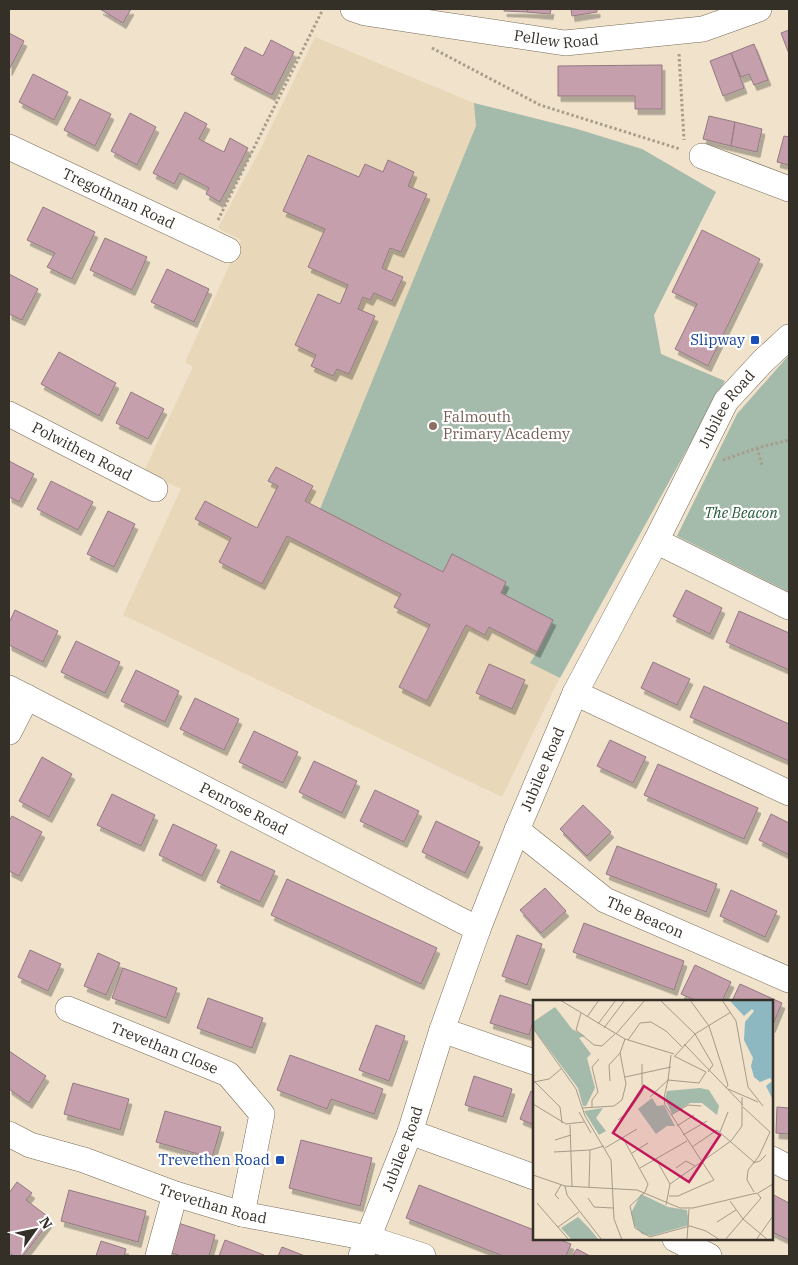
<svg xmlns="http://www.w3.org/2000/svg" width="798" height="1265" font-family="'IBM Plex Serif',serif">
	<defs>
		<filter id="shadow"><feDropShadow dx="3" dy="5.5" stdDeviation="0" flood-color="#0004"/></filter>
	</defs>
	<rect width="100%" height="100%" fill="#f0e2cb"/>
	<path fill="#e8d7b9" d="M315 37 474 103 577 129 642 149 716 192 654 315 661 354 725 381 557 683 502 797 123 615 181 489 144 471 193 367 185 362 241 240 218 228 261 148Z"/>
	<g fill="#a4baab">
		<path d="M474 103 577 129 642 149 716 192 654 315 661 354 725 381 560 678 530 663 537 652 501 593 506 582 452 555 443 572 320 509 476 126Z"/>
		<path d="M789 355V592L677 536 737 414Z"/>
	</g>
	<g fill="#c59fac" stroke="#937982" filter="url(#shadow)">
		<path d="M100 9H131L123 23Z"/>
		<path d="M504 9H528L527 12 504 11Z"/>
		<path d="M528 9H551L550 14 527 12Z"/>
		<path d="M571 9H597V12L572 16Z"/>
		<path d="M789 30V54L781 33Z"/>
		<path d="M9 33 24 41 9 70Z"/>
		<path d="M271 40 294 52 272 95 231 74 245 47 263 56Z"/>
		<path d="M754 44 768 80 754 85 749 74 741 77 731 53Z"/>
		<path d="M731 53 744 88 723 96 710 61Z"/>
		<path d="M662 65V109H635V96H558V66Z"/>
		<path d="M33 74 68 92 54 120 19 102Z"/>
		<path d="M80 99 111 114 95 146 64 130Z"/>
		<path d="M185 112 207 124 199 139 224 152 230 138 248 148 220 202 206 194 209 188 180 173 174 184 153 173Z"/>
		<path d="M130 113 156 127 137 165 111 151Z"/>
		<path d="M709 116 735 122 731 146 703 139Z"/>
		<path d="M735 122 762 129 757 152 731 146Z"/>
		<path d="M784 136 789 137V165L777 162Z"/>
		<path d="M308 155 359 177 365 164 383 172 388 160 414 172 408 186 427 194 401 252 390 248 382 268 403 277 392 301 374 293 370 300 363 297 358 309 375 316 349 374 337 369 333 376 311 366 316 355 295 345 318 294 340 304 348 285 308 267 325 229 283 211Z"/>
		<path d="M43 207 95 232 72 279 47 267 55 253 27 240Z"/>
		<path d="M702 230 760 259 708 366 675 349 697 304 672 292Z"/>
		<path d="M105 238 147 257 132 290 90 270Z"/>
		<path d="M167 269 209 289 194 322 151 302Z"/>
		<path d="M9 274 38 289 22 320 9 314Z"/>
		<path d="M59 352 116 383 99 416 41 384Z"/>
		<path d="M131 392 164 409 148 439 116 423Z"/>
		<path d="M9 461 34 474 19 502 9 497Z"/>
		<path d="M276 467 313 486 305 501 443 572 452 554 506 582 501 593 553 620 537 652 489 627 485 635 466 625 427 701 399 687 430 625 394 607 401 594 287 536 262 584 219 562 231 538 195 519 205 501 257 528 278 486 268 481Z"/>
		<path d="M51 481 93 502 78 530 37 509Z"/>
		<path d="M108 511 135 524 114 567 87 554Z"/>
		<path d="M686 590 722 608 710 634 673 616Z"/>
		<path d="M15 610 58 631 43 662 9 645V623Z"/>
		<path d="M739 611 789 633V670L726 642Z"/>
		<path d="M76 641 120 662 105 693 61 672Z"/>
		<path d="M653 662 690 679 677 705 641 688Z"/>
		<path d="M489 664 525 680 512 709 476 693Z"/>
		<path d="M136 670 179 691 165 722 121 701Z"/>
		<path d="M704 686 789 724V761L690 717Z"/>
		<path d="M195 698 239 719 224 750 180 729Z"/>
		<path d="M254 731 298 752 283 783 239 762Z"/>
		<path d="M610 740 646 757 633 783 597 766Z"/>
		<path d="M42 757 72 774 49 817 19 801Z"/>
		<path d="M314 761 357 781 342 813 299 792Z"/>
		<path d="M658 764 758 808 744 839 644 795Z"/>
		<path d="M375 790 419 811 404 842 360 821Z"/>
		<path d="M112 794 155 815 141 846 97 825Z"/>
		<path d="M583 805 611 832 587 856 560 829Z"/>
		<path d="M771 814 789 823V855L759 840Z"/>
		<path d="M12 816 42 832 19 876 9 871V821Z"/>
		<path d="M436 821 480 842 465 873 422 852Z"/>
		<path d="M173 824 217 845 202 876 159 855Z"/>
		<path d="M617 846 717 884 706 912 606 874Z"/>
		<path d="M231 851 275 871 260 902 217 882Z"/>
		<path d="M287 879 437 948 421 984 271 915Z"/>
		<path d="M545 888 566 911 541 933 520 910Z"/>
		<path d="M731 890 777 911 765 937 720 916Z"/>
		<path d="M584 923 684 961 674 990 573 952Z"/>
		<path d="M517 935 542 944 527 985 502 976Z"/>
		<path d="M30 950 61 964 48 991 18 977Z"/>
		<path d="M98 953 120 963 106 995 84 986Z"/>
		<path d="M695 965 731 982 722 1001H697L681 994Z"/>
		<path d="M123 968 177 988 166 1018 112 998Z"/>
		<path d="M740 984 782 1003 772 1027V1001H732Z"/>
		<path d="M500 995 534 1006V1018L529 1035 490 1023Z"/>
		<path d="M208 998 263 1018 252 1048 197 1028Z"/>
		<path d="M376 1025 405 1036 389 1081 359 1070Z"/>
		<path d="M9 1051 46 1076 29 1103 9 1089Z"/>
		<path d="M290 1055 383 1089 374 1114 331 1099 327 1109 277 1090Z"/>
		<path d="M474 1076 512 1089 503 1117 465 1105Z"/>
		<path d="M73 1083 129 1099 120 1130 64 1114Z"/>
		<path d="M531 1091 534 1093V1125L520 1119Z"/>
		<path d="M777 1107 789 1108V1134L776 1133Z"/>
		<path d="M165 1111 221 1127 212 1158 156 1142Z"/>
		<path d="M301 1140 372 1158 360 1206 289 1188Z"/>
		<path d="M17 1182 32 1193 26 1200 51 1219 23 1256H14L9 1253V1193Z"/>
		<path d="M419 1185 534 1230V1239H558L571 1244 566 1256H503L406 1218Z"/>
		<path d="M69 1190 146 1211 138 1242 61 1221Z"/>
		<path d="M772 1194 789 1203V1240L772 1232Z"/>
		<path d="M175 1222 215 1235 209 1256H181L166 1251Z"/>
		<path d="M225 1240 264 1255V1256H219Z"/>
		<path d="M101 1241 126 1249 124 1256H96Z"/>
		<path d="M282 1247 305 1256H278Z"/>
		<path d="M577 1249 590 1256H572Z"/>
	</g>
	<g fill="none" stroke-linecap="round" stroke-linejoin="round">
		<g stroke="#796c58" stroke-width="26">
			<g id="minor">
				<path id="s1" d="M353 9 365 13 565 43 703 29 759 9"/>
				<path id="s2" d="M9 147 228 250"/>
				<path d="M702 156 789 189"/>
				<path id="s3" d="M9 414 155 489"/>
				<path d="M656 541 789 607"/>
				<path id="s4" d="M9 688 478 929"/>
				<path d="M575 693 789 793"/>
				<path d="M9 732 27 697"/>
				<path id="s5" d="M517 830 605 900 789 980"/>
				<path id="s6" d="M68 1009 228 1074 262 1114 242 1214"/>
				<path d="M442 1030 534 1062"/>
				<path d="M410 1132 534 1177"/>
				<path id="s7" d="M9 1134 30 1145 84 1160 175 1194 242 1214 368 1238 423 1256"/>
				<path d="M772 1159 789 1168"/>
				<path d="M675 1239 709 1256"/>
				<path d="M158 1256 175 1194"/>
				<path id="s8" d="M361 1256 410 1132 442 1030 478 929 517 830 575 693 656 541 726 401 763 361 789 337"/>
			</g>
		</g>
		<g stroke="#a79d8b" stroke-width="3" stroke-dasharray="2.5 2.5" stroke-linecap="butt">
			<path d="M432 48 540 105 680 149"/>
			<path d="M679 54 684 140"/>
			<path d="M218 220 323 9"/>
			<path d="M757 448 762 465"/>
			<path d="M723 460 757 448 789 440"/>
		</g>
		<use href="#minor" stroke="#fff" stroke-width="25"/>
	</g>
	<g fill="#1a4fb4" stroke="#fff" stroke-width="2">
		<rect x="750" y="335" width="10" height="10" rx="2.5"/>
		<rect x="275" y="1155" width="10" height="10" rx="2.5"/>
	</g>
	<circle fill="#8d6e63" stroke="#fff" stroke-width="2" cx="433" cy="426" r="5"/>
	<g text-anchor="middle" stroke-width="4.5" stroke-linejoin="round" paint-order="stroke">
		<g font-size="15" fill="#353027" stroke="#fff">
			<text dy="5" stroke="none"><textPath href="#s1" startOffset="206">Pellew Road</textPath></text>
			<text dy="5" stroke="none"><textPath href="#s2" startOffset="121">Tregothnan Road</textPath></text>
			<text dy="5" stroke="none"><textPath href="#s8" startOffset="925">Jubilee Road</textPath></text>
			<text dy="5" stroke="none"><textPath href="#s3" startOffset="82">Polwithen Road</textPath></text>
			<text dy="5" stroke="none"><textPath href="#s8" startOffset="520">Jubilee Road</textPath></text>
			<text dy="5" stroke="none"><textPath href="#s4" startOffset="264">Penrose Road</textPath></text>
			<text dy="5" stroke="none"><textPath href="#s5" startOffset="156">The Beacon</textPath></text>
			<text dy="5" stroke="none"><textPath href="#s6" startOffset="104">Trevethan Close</textPath></text>
			<text dy="5" stroke="none"><textPath href="#s8" startOffset="115">Jubilee Road</textPath></text>
			<text dy="5" stroke="none"><textPath href="#s7" startOffset="216">Trevethan Road</textPath></text>
		</g>
		<g font-size="15" fill="#164399" stroke="#fff" text-anchor="end">
			<text x="745" y="345">Slipway</text>
			<text x="270" y="1165">Trevethen Road</text>
		</g>
		<g font-size="15" fill="#785e54" stroke="#fff" text-anchor="start">
			<text x="443" y="422">Falmouth<tspan x="443" dy="17">Primary Academy</tspan></text>
		</g>
		<g font-size="15" font-style="italic" fill="#245a3b" stroke="#fff">
			<text x="741" y="518">The Beacon</text>
		</g>
	</g>
	<g transform="translate(533 1000)">
		<rect width="240" height="240" fill="#f0e2cb"/>
		<path d="M22 7 39 29 52 36 46 38 58 54 54 58 62 88 53 106H50L45 88 0 28V22ZM167 88 176 90 186 106 184 115 169 103H157L139 114 132 99 134 91ZM119 98 124 106 131 105 142 126H134L123 134 105 109ZM70 108 63 118 73 131 66 135 51 111ZM108 194 135 207 154 210 156 225 118 236 109 234 101 225 98 213ZM45 217 56 228 66 240H39L28 228Z" fill="#a4baab"/>
		<path d="M196 0H240V100L233 86 239 81 237 78 227 82 221 77 218 66 220 58 211 40 212 22 221 11 219 9 211 16Z" fill="#8db8c2"/>
		<path fill="none" stroke="#a59b89" stroke-width="1" d="M27 0 92 39 141 54M127 0 162 34 180 65 175 72M157 0 176 26 195 85 193 88M189 0 203 21 215 87 230 106M48 13 43 30 61 45 69 46 82 34M54 17 66 0M65 24 83 0M0 28 43 89 52 116 78 160 81 219 89 240M71 28 92 0M83 34 112 0M95 40 107 23 118 22 133 31 149 47M151 44 210 105M138 55 135 80 166 83 173 72M141 56 173 72M142 56 162 34 198 12M92 77 138 67M0 80 27 107 29 123M135 80 131 98 132 105 181 180 145 196H136M77 81 76 65 87 53M1 82 16 79 28 69M195 89 225 102M117 97 136 79M0 104 33 124 51 122M59 107V100L65 92 59 67 66 59M210 107 237 132 226 156 215 170 214 180 221 192M49 108 81 106 89 100 93 84 87 53 92 39M46 112 58 133M138 115 155 105 168 106M85 120 95 112 109 92V64M37 125 39 186M144 126 161 115M187 132 195 112M150 135 174 121M90 138 115 184 112 192 97 206 102 228 117 237 157 226 173 231 187 240M22 140 38 135M159 147 184 130 221 162M72 148 104 129M21 152 57 150 71 146M99 153 115 143M123 159 137 184 133 205M220 163 227 161 233 155M107 168 154 141M143 168 153 161 162 166M0 175 32 186 104 190 147 208H160L224 193 228 198 192 240M137 184 198 141 209 126V97M32 186 34 195 69 240M56 187 57 150M225 193 240 184M55 198 61 207 80 208M26 199 22 195 28 185M197 201 210 219 235 240M4 203 36 240M184 222 203 210M25 227 46 212M154 240 156 209M223 240 240 216"/>
		<path fill="#c2185b" fill-opacity="0.15" stroke="#c2185b" stroke-width="2.5" d="M111 86 187 135 156 182 80 133Z"/>
		<rect width="240" height="240" fill="none" stroke="#353027" stroke-width="2.5"/>
	</g>
	<rect width="798" height="1265" fill="none" stroke="#353027" stroke-width="20"/>
	<g transform="translate(35 1230) rotate(57)" stroke="#ffffff" stroke-width="4" paint-order="stroke">
	<path d="M0-4L9 19L0 12L-9 19Z" fill="#353027"/>
	<text y="-8" font-size="14" font-weight="bold" text-anchor="middle" fill="#353027">N</text>
	</g>
</svg>
